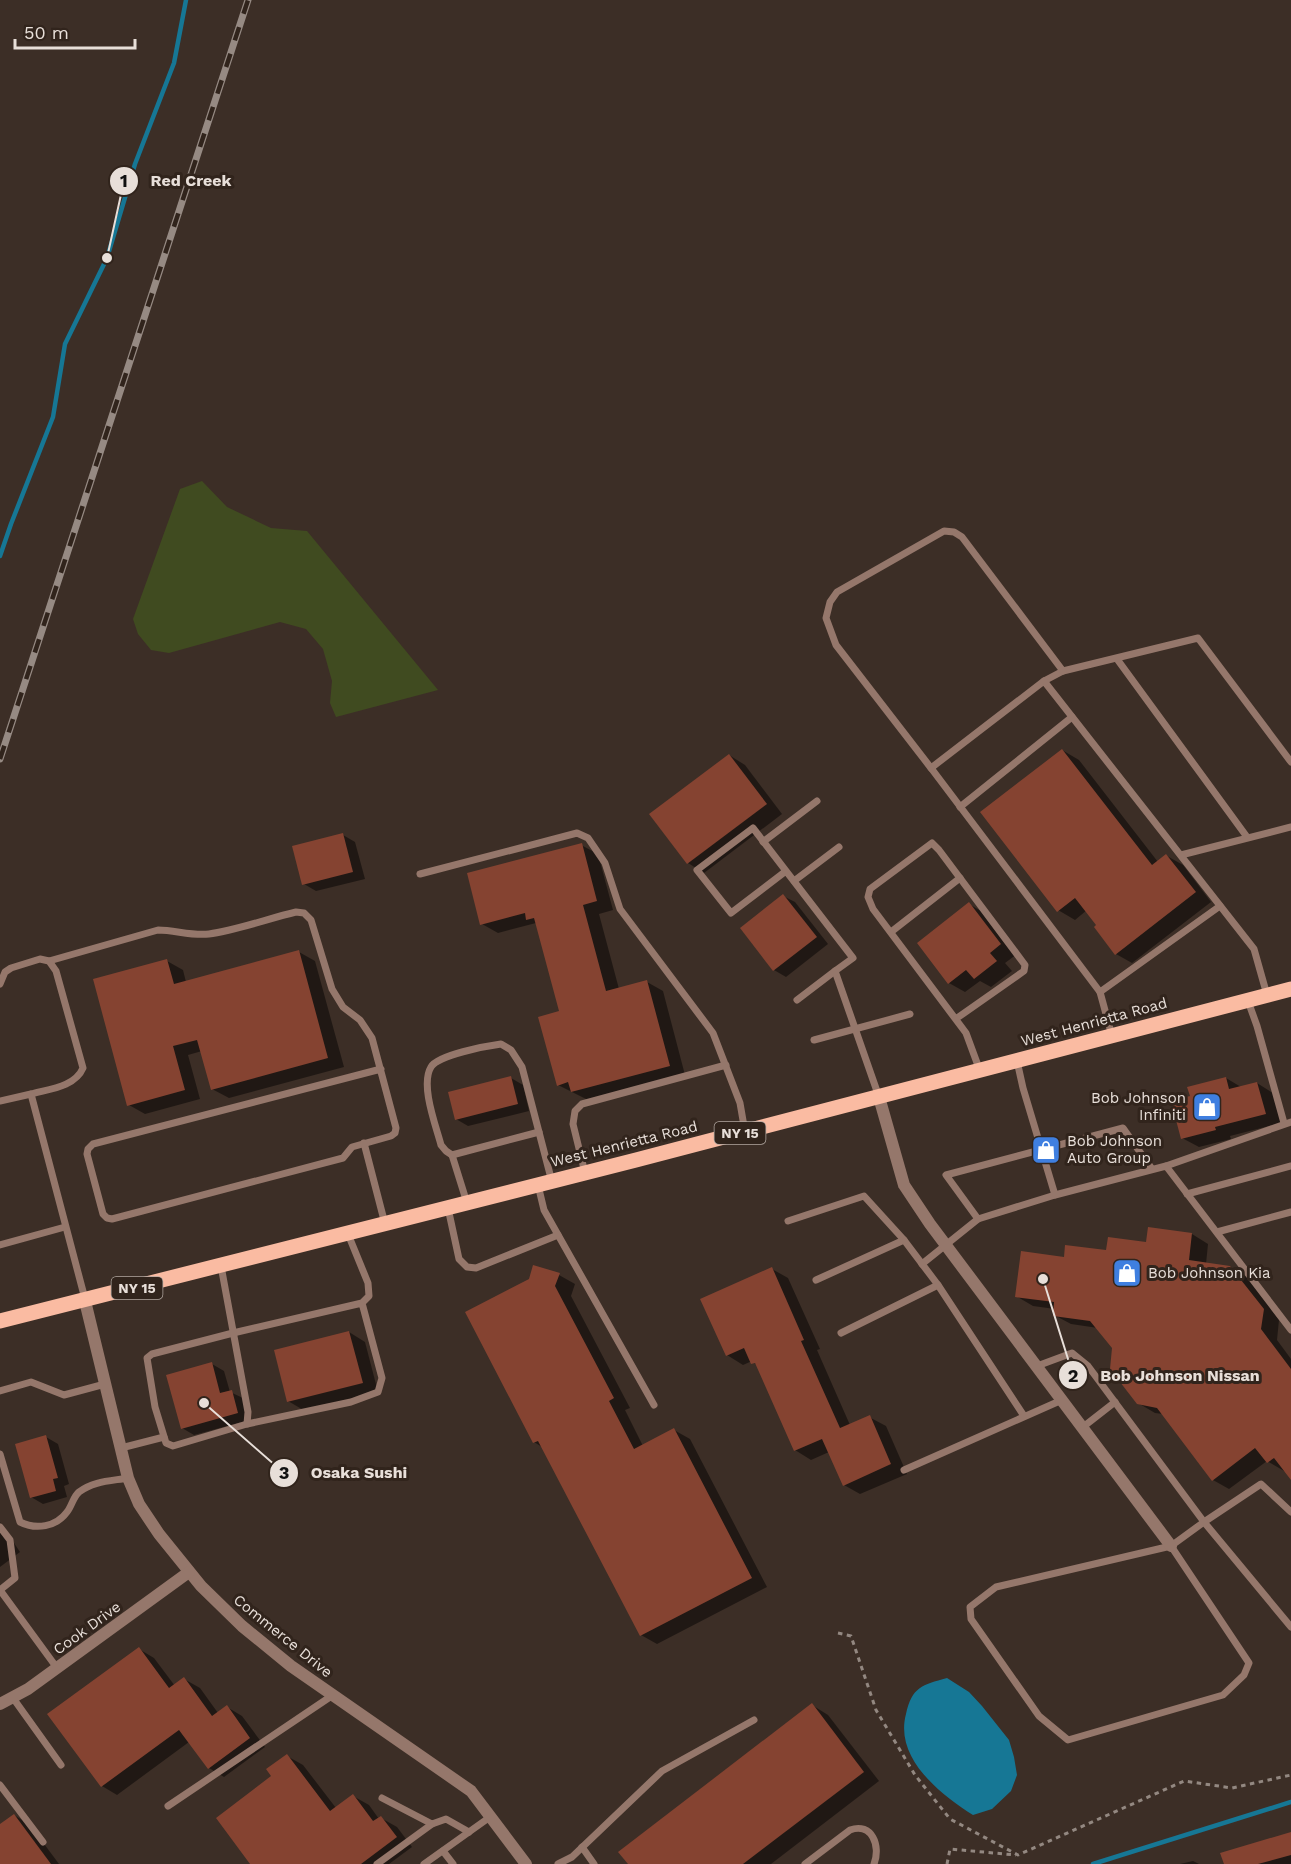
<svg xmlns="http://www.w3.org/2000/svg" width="1291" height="1864" font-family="'Work Sans',sans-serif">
	<rect width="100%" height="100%" fill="#3c2e26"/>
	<path fill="#404b20" d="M202 481 227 507 271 528 307 531 438 690 336 717 330 703 332 681 323 649 306 629 280 622 169 653 151 650 138 634 133 619 180 489Z"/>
	<path fill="#167795" d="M947 1678 969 1692 982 1706 1009 1740 1014 1757 1017 1775 1011 1791 992 1809 973 1815C941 1795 894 1758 906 1714 912 1687 922 1685 947 1678Z"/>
	<g fill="#0007">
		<path d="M1062 750 1079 760 1158 862 1167 856 1183 865 1211 902 1132 963 1116 954 1087 910 1075 920 1058 910Z"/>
		<path d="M729 755 745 765 782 814 704 873 688 863Z"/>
		<path d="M343 835 355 842 365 879 316 891 304 884Z"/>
		<path d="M581 845 598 854 613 910 599 914 619 989 647 982 663 991 685 1075 588 1100 558 1085 561 1012 536 923 498 933 482 924Z"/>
		<path d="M783 896 795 902 828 944 786 977 774 970 742 928Z"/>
		<path d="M969 904 986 914 1017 954 1005 963 1012 971 991 987 980 981 965 992 949 983Z"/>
		<path d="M299 952 315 961 344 1067 229 1098 212 1089 202 1051 188 1055 200 1099 145 1114 129 1105 167 961 183 970 186 982Z"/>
		<path d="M511 1078 523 1085 529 1111 468 1126 456 1119Z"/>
		<path d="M1226 1078 1241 1087 1257 1083 1273 1093 1281 1123 1230 1136 1231 1139 1199 1147 1182 1138 1191 1097Z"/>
		<path d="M1149 1229 1192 1234 1208 1244 1206 1264 1230 1267 1247 1277 1279 1320 1277 1340 1291 1359V1475L1267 1461 1229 1489 1213 1480 1163 1414 1155 1413 1138 1403 1114 1348 1098 1328 1071 1324 1054 1315 1055 1309 1033 1306 1016 1296 1065 1259 1147 1244Z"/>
		<path d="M772 1269 788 1278 820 1349 817 1350 850 1425 869 1417 886 1426 907 1474 860 1494 844 1485 829 1452 811 1460 795 1450 758 1366 752 1361 743 1365 727 1355Z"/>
		<path d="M559 1275 575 1284 571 1296 630 1408 625 1410 643 1446 674 1430 690 1439 767 1587 657 1644 641 1635 542 1447 534 1442 467 1313Z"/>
		<path d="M349 1332 365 1342 378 1392 305 1411 288 1401Z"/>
		<path d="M212 1364 224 1371 230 1392 243 1398 249 1420 194 1435 182 1428Z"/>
		<path d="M46 1437 58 1444 69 1484 64 1486 67 1497 43 1504 31 1497Z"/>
		<path d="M0 1522 20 1552 0 1567Z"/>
		<path d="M139 1649 154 1658 175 1686 184 1679 200 1688 218 1713 227 1707 242 1716 265 1747 224 1777 209 1768 189 1742 117 1795 102 1786Z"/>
		<path d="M812 1705 828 1715 879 1781 771 1864H630Z"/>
		<path d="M287 1756 303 1765 336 1808 353 1796 369 1805 379 1819 381 1818 397 1827 412 1847 389 1864H252L273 1776Z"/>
		<path d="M14 1815 30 1825 59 1864H0V1826Z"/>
		<path d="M1291 1833V1864H1225Z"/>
		<path d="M1193 1861 1199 1864H1180Z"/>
	</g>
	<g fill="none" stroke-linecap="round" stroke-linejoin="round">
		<g stroke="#167795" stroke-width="4.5">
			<path d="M0 556 11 524 53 417 65 344 107 258 135 164 174 63 186 0"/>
			<path d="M1093 1864 1291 1802"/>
		</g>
	</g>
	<g fill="#854331">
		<path d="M1062 749 1152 865 1166 854 1196 892 1115 955 1094 927 1096 925 1075 898 1057 912 980 812Z"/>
		<path d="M729 754 767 804 687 864 649 814Z"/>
		<path d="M343 833 353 872 302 885 292 846Z"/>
		<path d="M582 843 597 901 583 905 606 991 647 980 670 1066 571 1092 568 1082 557 1086 538 1017 559 1011 534 918 526 920 525 913 480 925 467 873Z"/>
		<path d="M783 894 817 937 773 971 740 928Z"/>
		<path d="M969 902 1001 944 990 953 997 961 974 979 966 970 948 984 917 943Z"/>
		<path d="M299 950 328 1058 211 1090 197 1040 173 1046 185 1090 127 1106 93 979 167 959 174 984Z"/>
		<path d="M511 1076 518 1104 455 1120 448 1092Z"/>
		<path d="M1226 1077 1229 1089 1257 1082 1266 1114 1215 1127 1216 1130 1181 1139 1171 1101 1190 1096 1187 1087Z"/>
		<path d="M1148 1227 1192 1233 1189 1260 1230 1266 1264 1309 1261 1329 1291 1369V1480L1274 1458 1267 1463 1255 1448 1212 1481 1157 1408 1137 1404 1110 1369 1112 1348 1090 1321 1053 1316 1054 1302 1015 1297 1021 1251 1064 1257 1065 1245 1106 1250 1108 1237 1146 1242Z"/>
		<path d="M533 1265 560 1273 555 1286 614 1398 609 1401 634 1449 674 1428 752 1578 640 1636 538 1441 533 1443 465 1312 529 1279Z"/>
		<path d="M772 1267 804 1340 801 1341 840 1428 870 1415 891 1464 843 1486 822 1439 794 1451 755 1363 751 1364 744 1348 726 1356 700 1299Z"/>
		<path d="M349 1331 363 1383 287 1402 274 1350Z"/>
		<path d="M212 1362 220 1393 232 1390 238 1413 181 1429 166 1375Z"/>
		<path d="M46 1435 58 1478 53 1479 56 1491 30 1498 15 1444Z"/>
		<path d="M139 1647 169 1688 184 1677 212 1716 227 1705 250 1738 208 1769 179 1730 101 1787 47 1714Z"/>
		<path d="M812 1703 864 1772 743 1864H628L618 1852Z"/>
		<path d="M287 1754 330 1811 353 1794 373 1821 381 1816 397 1837 361 1864H250L216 1818 271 1776 266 1769Z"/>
		<path d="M14 1814 51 1864H0V1824Z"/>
		<path d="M1291 1832V1855L1258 1864H1224L1220 1853Z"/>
	</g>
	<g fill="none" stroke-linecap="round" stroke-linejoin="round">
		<g stroke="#938881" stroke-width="3" stroke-dasharray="4.5 4.5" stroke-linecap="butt">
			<path d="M838 1633 851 1636 876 1710 915 1775 950 1819 1018 1855 1184 1781 1232 1788 1291 1775"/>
			<path d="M947 1864 950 1849 1016 1855"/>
		</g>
		<g stroke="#95776b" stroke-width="7">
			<path d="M1117 659 1247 837"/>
			<path d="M1044 681 1063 671 1198 638 1291 762"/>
			<path d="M931 768 836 645 826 618 830 602 837 592 944 531 954 532 962 537 1063 671"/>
			<path d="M960 807 1072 717"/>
			<path d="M763 842 817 801"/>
			<path d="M1181 855 1291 827"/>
			<path d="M786 871 731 913 697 870 753 828 853 958 835 971 879 1097"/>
			<path d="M420 874 577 833 588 838 605 863 620 909 713 1033 740 1103 745 1132"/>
			<path d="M794 881 839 847"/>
			<path d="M891 932 960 878"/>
			<path d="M49 961 158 930C175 930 191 936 209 934 234 931 270 918 296 912L304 913 311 920 332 989 343 1007 360 1020 372 1038 396 1128 395 1133 391 1136 352 1147 343 1158 112 1219 107 1218 103 1214 87 1154 88 1149 93 1144 381 1069"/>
			<path d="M0 984 5 972 11 968 40 959 49 961 56 971 83 1068C75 1087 49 1089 31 1094"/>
			<path d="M1100 992 1220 906"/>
			<path d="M797 1000 835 971"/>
			<path d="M1248 1001 1257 1026 1284 1123"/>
			<path d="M957 1018 1024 971 1025 965 939 850 932 843 870 889 868 897 873 909 966 1033 980 1071"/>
			<path d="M1112 1036 1100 992 931 768 1044 681 1254 949 1267 995"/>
			<path d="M814 1040 910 1014"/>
			<path d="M1017 1061 1023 1088 1055 1195"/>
			<path d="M0 1101 31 1094 85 1299"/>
			<path d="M364 1143 385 1224"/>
			<path d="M452 1155 539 1132"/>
			<path d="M1166 1166 1291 1122"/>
			<path d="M585 1173 573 1124 575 1111 582 1104 726 1065"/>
			<path d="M538 1185 544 1210 654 1405"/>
			<path d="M1187 1194 1291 1166"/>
			<path d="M467 1203 452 1155 446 1151 441 1145C436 1126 420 1085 431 1067 438 1055 486 1046 501 1044L511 1050 522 1067 552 1182"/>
			<path d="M448 1208 459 1259 467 1267 476 1268 558 1235"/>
			<path d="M978 1219 946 1175 1123 1128 1152 1169"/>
			<path d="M788 1221 864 1196 904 1240"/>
			<path d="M1217 1232 1291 1212"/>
			<path d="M348 1234 368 1283 369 1296 362 1303 233 1333 152 1354 147 1358 155 1407 166 1443 173 1446 247 1424 351 1402 378 1392 382 1378 362 1303"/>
			<path d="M0 1245 65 1227"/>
			<path d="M922 1264 978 1219 1055 1195 1166 1166 1291 1330"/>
			<path d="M221 1266 248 1412 247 1424"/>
			<path d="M816 1280 904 1240 938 1285 1024 1416"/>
			<path d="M841 1333 938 1285"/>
			<path d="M1037 1366 1072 1353 1088 1366 1204 1522 1261 1484 1291 1512"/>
			<path d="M0 1391 31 1382 64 1395 105 1384"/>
			<path d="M1083 1427 1115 1402"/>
			<path d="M121 1448 164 1437"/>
			<path d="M0 1454 20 1522C36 1530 56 1527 67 1512 72 1506 73 1497 79 1492 93 1481 111 1481 128 1478"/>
			<path d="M904 1470 1062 1400"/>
			<path d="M0 1527 10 1540 15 1578 0 1590"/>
			<path d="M1171 1546 1249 1663 1244 1675 1223 1695 1068 1740 1039 1716 971 1619 970 1607 996 1587 1171 1546 1204 1522 1291 1627"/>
			<path d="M0 1590 57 1668"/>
			<path d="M13 1698 61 1765"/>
			<path d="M0 1785 43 1842"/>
			<path d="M382 1798 432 1824 446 1819 469 1832"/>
			<path d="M168 1806 333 1695"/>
			<path d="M582 1847 594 1864"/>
			<path d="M443 1851 453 1864"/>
			<path d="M377 1864 432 1824"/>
			<path d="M424 1864 490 1817"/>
			<path d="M558 1864 572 1857 662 1771 754 1720"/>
			<path d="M805 1864 850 1830C872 1822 881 1846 874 1864"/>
		</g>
		<g stroke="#95776b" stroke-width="12">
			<path d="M879 1097 904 1185 930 1224 1171 1546"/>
			<path d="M85 1301 128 1478 139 1504 159 1534 201 1586 242 1626 291 1666 471 1791 526 1864"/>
			<path d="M0 1704 28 1689 189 1572"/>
		</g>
		<path stroke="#fabba2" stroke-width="15" d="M0 1321 636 1160 1291 989"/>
		<g stroke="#968a83" stroke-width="7">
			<path id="rail" d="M0 759 248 0"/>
		</g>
		<use href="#rail" stroke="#31241c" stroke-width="4.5" stroke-dasharray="14" stroke-linecap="butt"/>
	</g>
	<defs>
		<g id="shop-square" transform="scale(1.5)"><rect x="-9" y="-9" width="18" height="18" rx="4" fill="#3f7fe0" stroke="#31241c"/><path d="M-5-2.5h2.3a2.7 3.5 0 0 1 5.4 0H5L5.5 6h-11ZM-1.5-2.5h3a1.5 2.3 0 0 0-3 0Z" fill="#fff"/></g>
	</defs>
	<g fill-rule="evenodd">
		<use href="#shop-square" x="1207" y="1107"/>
		<use href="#shop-square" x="1046" y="1150"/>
		<use href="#shop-square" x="1127" y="1273"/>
	</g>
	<g text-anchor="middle" stroke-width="6" stroke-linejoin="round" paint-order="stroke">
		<g fill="#31241c" stroke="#b1a7a0" stroke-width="1.5">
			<rect x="714.5" y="1122" width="51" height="22" rx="4.5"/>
			<rect x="111.5" y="1277" width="51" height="22" rx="4.5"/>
		</g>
		<g font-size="14" font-weight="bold" fill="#e8dfd9">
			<text x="740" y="1138">NY 15</text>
			<text x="137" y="1293">NY 15</text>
		</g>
		<g font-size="15" fill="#e8dfd9" stroke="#31241c">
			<text transform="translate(1094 1022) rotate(-15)" y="5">West Henrietta Road</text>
			<text transform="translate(624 1144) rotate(-14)" y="5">West Henrietta Road</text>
			<text transform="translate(87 1628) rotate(-36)" y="5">Cook Drive</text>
			<text transform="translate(283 1636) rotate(39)" y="5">Commerce Drive</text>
		</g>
		<g font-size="15" fill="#e8dfd9" stroke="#31241c" text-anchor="start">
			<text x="1186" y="1103" text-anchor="end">Bob Johnson<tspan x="1186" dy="17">Infiniti</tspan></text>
			<text x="1067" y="1146">Bob Johnson<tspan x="1067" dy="17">Auto Group</tspan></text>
			<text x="1148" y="1278">Bob Johnson Kia</text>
		</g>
	</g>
	<path fill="none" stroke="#e8dfd9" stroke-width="2" d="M107 258L124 181M1043 1279L1073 1375M204 1403L284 1473"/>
	<g fill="#e8dfd9" stroke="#31241c" stroke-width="2">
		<circle cx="107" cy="258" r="6"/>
		<circle cx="1043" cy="1279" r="6"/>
		<circle cx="204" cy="1403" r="6"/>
		<circle cx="124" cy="181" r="15"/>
		<circle cx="1073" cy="1375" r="15"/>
		<circle cx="284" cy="1473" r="15"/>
	</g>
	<g font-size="18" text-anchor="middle" font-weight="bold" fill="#111">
		<text x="124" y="187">1</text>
		<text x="1073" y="1382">2</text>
		<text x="284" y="1479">3</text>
	</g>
	<g font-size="16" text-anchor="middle" font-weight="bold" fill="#e8dfd9" stroke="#31241c" stroke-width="6" stroke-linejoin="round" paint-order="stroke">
		<text x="191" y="186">Red Creek</text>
		<text x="1180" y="1381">Bob Johnson Nissan</text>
		<text x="359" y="1478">Osaka Sushi</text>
	</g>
	<path d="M15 39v9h120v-9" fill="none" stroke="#e8dfd9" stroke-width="3"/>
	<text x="24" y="39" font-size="18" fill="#e8dfd9" stroke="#31241c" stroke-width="4.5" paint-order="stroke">50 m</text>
</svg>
